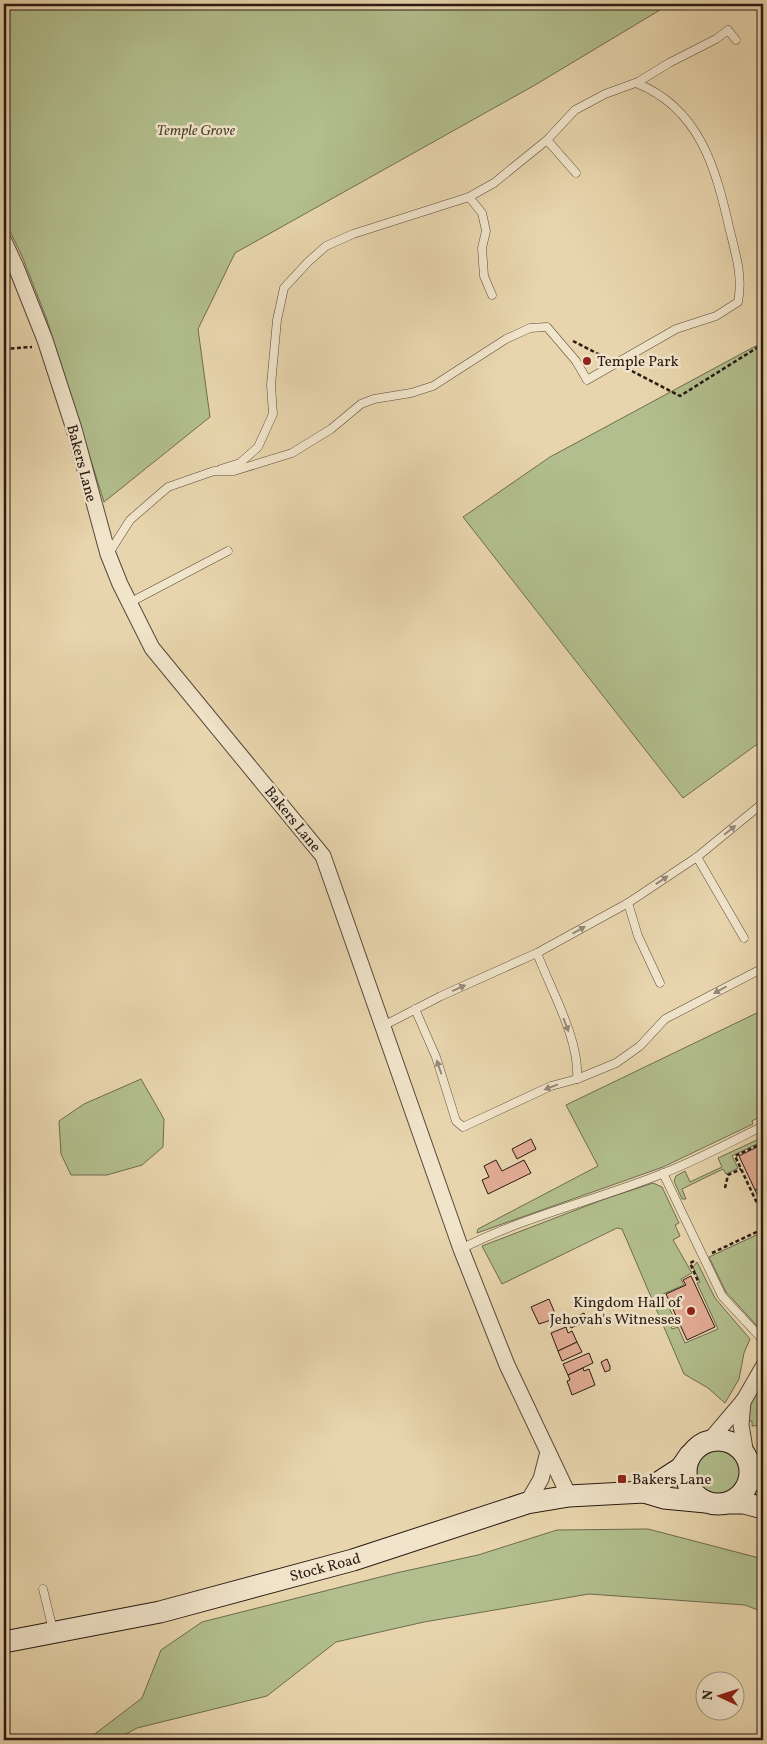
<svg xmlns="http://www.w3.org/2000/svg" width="767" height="1744" font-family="Vollkorn,serif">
	<rect width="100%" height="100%" fill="#e8d5ad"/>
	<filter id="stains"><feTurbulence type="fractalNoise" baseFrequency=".004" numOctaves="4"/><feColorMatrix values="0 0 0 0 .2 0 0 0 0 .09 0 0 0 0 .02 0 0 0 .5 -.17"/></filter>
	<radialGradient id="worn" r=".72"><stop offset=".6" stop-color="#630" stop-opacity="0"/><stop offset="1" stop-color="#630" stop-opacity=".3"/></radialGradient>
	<g fill="#b2be8d" stroke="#6e6c50">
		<path d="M4 4H670L535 85 235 253 198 329 210 417 104 502 47 320 22 256 4 219Z"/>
		<path d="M763 342V740L683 798 463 517 550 457Z"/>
		<path d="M763 1010V1115L752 1121 753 1124 663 1167 477 1233 478 1229 598 1166 566 1105Z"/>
		<path d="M141 1079 164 1119 163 1147 142 1165 107 1175H71L61 1154 59 1121 84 1104Z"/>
		<path d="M759 1139 761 1142 732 1156 738 1168 726 1174 723 1169 682 1189 686 1199H682L674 1181 676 1176 685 1171 690 1182 692 1181 722 1167 718 1158Z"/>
		<path d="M653 1183 662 1187 679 1223 675 1225 680 1236 673 1240 692 1273 681 1279 684 1285 663 1294 677 1325 671 1327 672 1329 678 1327 685 1343 718 1329 697 1283 700 1282 693 1267 697 1262 715 1298 750 1339 744 1353 739 1379 725 1403 708 1388 684 1374 622 1229 617 1228 502 1284 482 1246 602 1200Z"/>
		<path d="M763 1232V1321L758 1327 726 1292 709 1257Z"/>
		<path d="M763 1379V1425L752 1426V1421H745L747 1410Z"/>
		<circle cx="718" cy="1472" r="24"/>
		<path d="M648 1529 763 1559V1612L745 1605 589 1594 424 1622 336 1642 267 1696 137 1728 115 1740H87L142 1698 161 1650 202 1622 396 1573 478 1555 557 1530Z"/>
	</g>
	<g fill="#e2ac95" stroke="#291a13">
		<path d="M531 1139 536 1149 517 1159 512 1149Z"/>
		<path d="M763 1144V1186L755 1190 739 1156Z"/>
		<path d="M496 1160 502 1171 524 1160 531 1173 488 1194 482 1180 489 1177 484 1166Z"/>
		<path d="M763 1186V1207L755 1190Z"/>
		<path d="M691 1276 715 1327 687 1340 666 1294 686 1285 683 1280Z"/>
		<path d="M549 1299 557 1318 539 1324 531 1307Z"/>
		<path d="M584 1313 587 1321 571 1328 567 1321Z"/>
		<path d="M566 1327 568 1333 572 1331 577 1342 558 1351 551 1333Z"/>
		<path d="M577 1342 582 1352 562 1361 558 1351Z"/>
		<path d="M589 1353 593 1363 568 1375 563 1364Z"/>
		<path d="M607 1359 610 1366V1370L605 1372 601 1362Z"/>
		<path d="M583 1368 584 1371 589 1369 595 1385 572 1395 567 1381 570 1380 568 1375Z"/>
	</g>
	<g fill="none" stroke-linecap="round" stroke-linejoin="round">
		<g stroke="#59493a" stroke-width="9">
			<g id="lane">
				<path d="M547 140 575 110 605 94 638 82 669 63 716 39 728 30 736 40"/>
				<path d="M469 197 494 183 547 140 576 173"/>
				<path d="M221 469 240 463 258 447 273 414 271 385 277 320 284 288 308 262 326 246 353 234 469 197 482 213 486 231 482 248 484 276 492 295"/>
				<path d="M109 553 130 520 168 487 214 471H234L292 453 331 429 361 404 374 399 411 393 433 386 506 339 530 328 547 327 576 361 587 380 676 329 716 316 738 302C743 277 736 255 730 231 716 169 700 108 636 83"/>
				<path d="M129 603 228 551"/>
				<path d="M697 857 744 938"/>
				<path d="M628 903 638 936 660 983"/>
				<path d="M537 953 628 903 697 857 763 803"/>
				<path d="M415 1009 436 1057 456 1121 463 1127 551 1086 577 1079 616 1063 640 1046 665 1019 763 968"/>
				<path d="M383 1026 441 996 537 953C551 990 580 1040 577 1079"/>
				<path d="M663 1173 722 1296 763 1340"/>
				<path d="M461 1249C525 1216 597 1200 664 1173 697 1160 731 1142 763 1126"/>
				<path d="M43 1589 53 1630"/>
			</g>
		</g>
		<g stroke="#59493a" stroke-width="17">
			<g id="street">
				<path d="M4 241 16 267 45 340 74 429 108 554 120 584 152 648 323 856 461 1249 507 1365 569 1496"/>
				<path d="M743 1401 741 1425 746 1455"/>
				<path d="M710 1440 744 1400 763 1367"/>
				<path d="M527 1503 541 1479 548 1452"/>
			</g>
		</g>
		<g stroke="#291a13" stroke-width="23">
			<g id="secondary">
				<circle cx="718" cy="1472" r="32"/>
				<path d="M644 1492 681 1468 690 1455"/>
				<path d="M727 1503H744L763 1508"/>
				<path d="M4 1642 160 1612 353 1560 527 1503 569 1496 644 1492 664 1498 706 1502"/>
			</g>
		</g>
		<g stroke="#291a13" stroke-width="2.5" stroke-dasharray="4 2.5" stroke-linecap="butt">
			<path d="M573 341 606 358"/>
			<path d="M4 349 32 347"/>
			<path d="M626 368 680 396 763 344"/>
			<path d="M763 1143 735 1156 763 1216"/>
			<path d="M725 1188 728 1175 741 1169"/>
			<path d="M712 1253 763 1229"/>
			<path d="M694 1261 690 1263 698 1281"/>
		</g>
		<use href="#lane" stroke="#f0e4ca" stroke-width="8"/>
		<use href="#street" stroke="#f0e4ca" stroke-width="15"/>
		<use href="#secondary" stroke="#f0e4ca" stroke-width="21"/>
	</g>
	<defs><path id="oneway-solid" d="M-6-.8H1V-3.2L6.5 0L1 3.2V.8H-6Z" transform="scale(1.25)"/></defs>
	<g fill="#968978">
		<use href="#oneway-solid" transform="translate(730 830) rotate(-39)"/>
		<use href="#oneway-solid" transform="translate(662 880) rotate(-34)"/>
		<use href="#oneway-solid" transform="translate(579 930) rotate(-29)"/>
		<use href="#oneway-solid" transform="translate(459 988) rotate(-24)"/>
		<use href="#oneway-solid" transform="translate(720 990) rotate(151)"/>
		<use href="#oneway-solid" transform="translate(566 1025) rotate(69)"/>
		<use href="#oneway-solid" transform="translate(439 1067) rotate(-109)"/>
		<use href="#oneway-solid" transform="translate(551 1087) rotate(159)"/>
	</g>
	<g fill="#8f2418" stroke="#f0e4ca" stroke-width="2">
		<circle cx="587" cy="361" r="5"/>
		<circle cx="691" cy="1311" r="5"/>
		<rect x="617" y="1474" width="10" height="10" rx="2.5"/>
	</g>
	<g text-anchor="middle" stroke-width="5" stroke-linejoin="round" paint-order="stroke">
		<g font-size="15" font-style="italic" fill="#524b38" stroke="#f0e4ca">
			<text x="196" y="135">Temple Grove</text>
		</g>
		<g font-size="15" fill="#291a13" stroke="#f0e4ca" text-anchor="start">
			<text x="597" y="366">Temple Park</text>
			<text x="681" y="1307" text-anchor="end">Kingdom Hall of<tspan x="681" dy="17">Jehovah's Witnesses</tspan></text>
			<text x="632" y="1484">Bakers Lane</text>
		</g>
		<g font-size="15" fill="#291a13" stroke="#f0e4ca">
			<text transform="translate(82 463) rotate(75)" y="5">Bakers Lane</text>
			<text transform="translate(293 819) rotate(51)" y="5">Bakers Lane</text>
			<text transform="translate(325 1567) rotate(-15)" y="5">Stock Road</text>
		</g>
	</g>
	<rect width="767" height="1744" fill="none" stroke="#e8d5ad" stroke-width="20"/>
	<rect x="5" y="5" width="757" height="1734" fill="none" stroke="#291a13" stroke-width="2.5"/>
	<rect x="10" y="10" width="747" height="1724" fill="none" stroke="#291a13"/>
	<g transform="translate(720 1696) rotate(274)"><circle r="24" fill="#f0e4ca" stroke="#a09381"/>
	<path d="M0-4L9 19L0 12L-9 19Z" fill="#8f2418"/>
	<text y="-8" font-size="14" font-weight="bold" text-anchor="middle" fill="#291a13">N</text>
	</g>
	<rect width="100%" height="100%" filter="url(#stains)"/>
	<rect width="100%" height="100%" fill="url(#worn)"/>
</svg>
